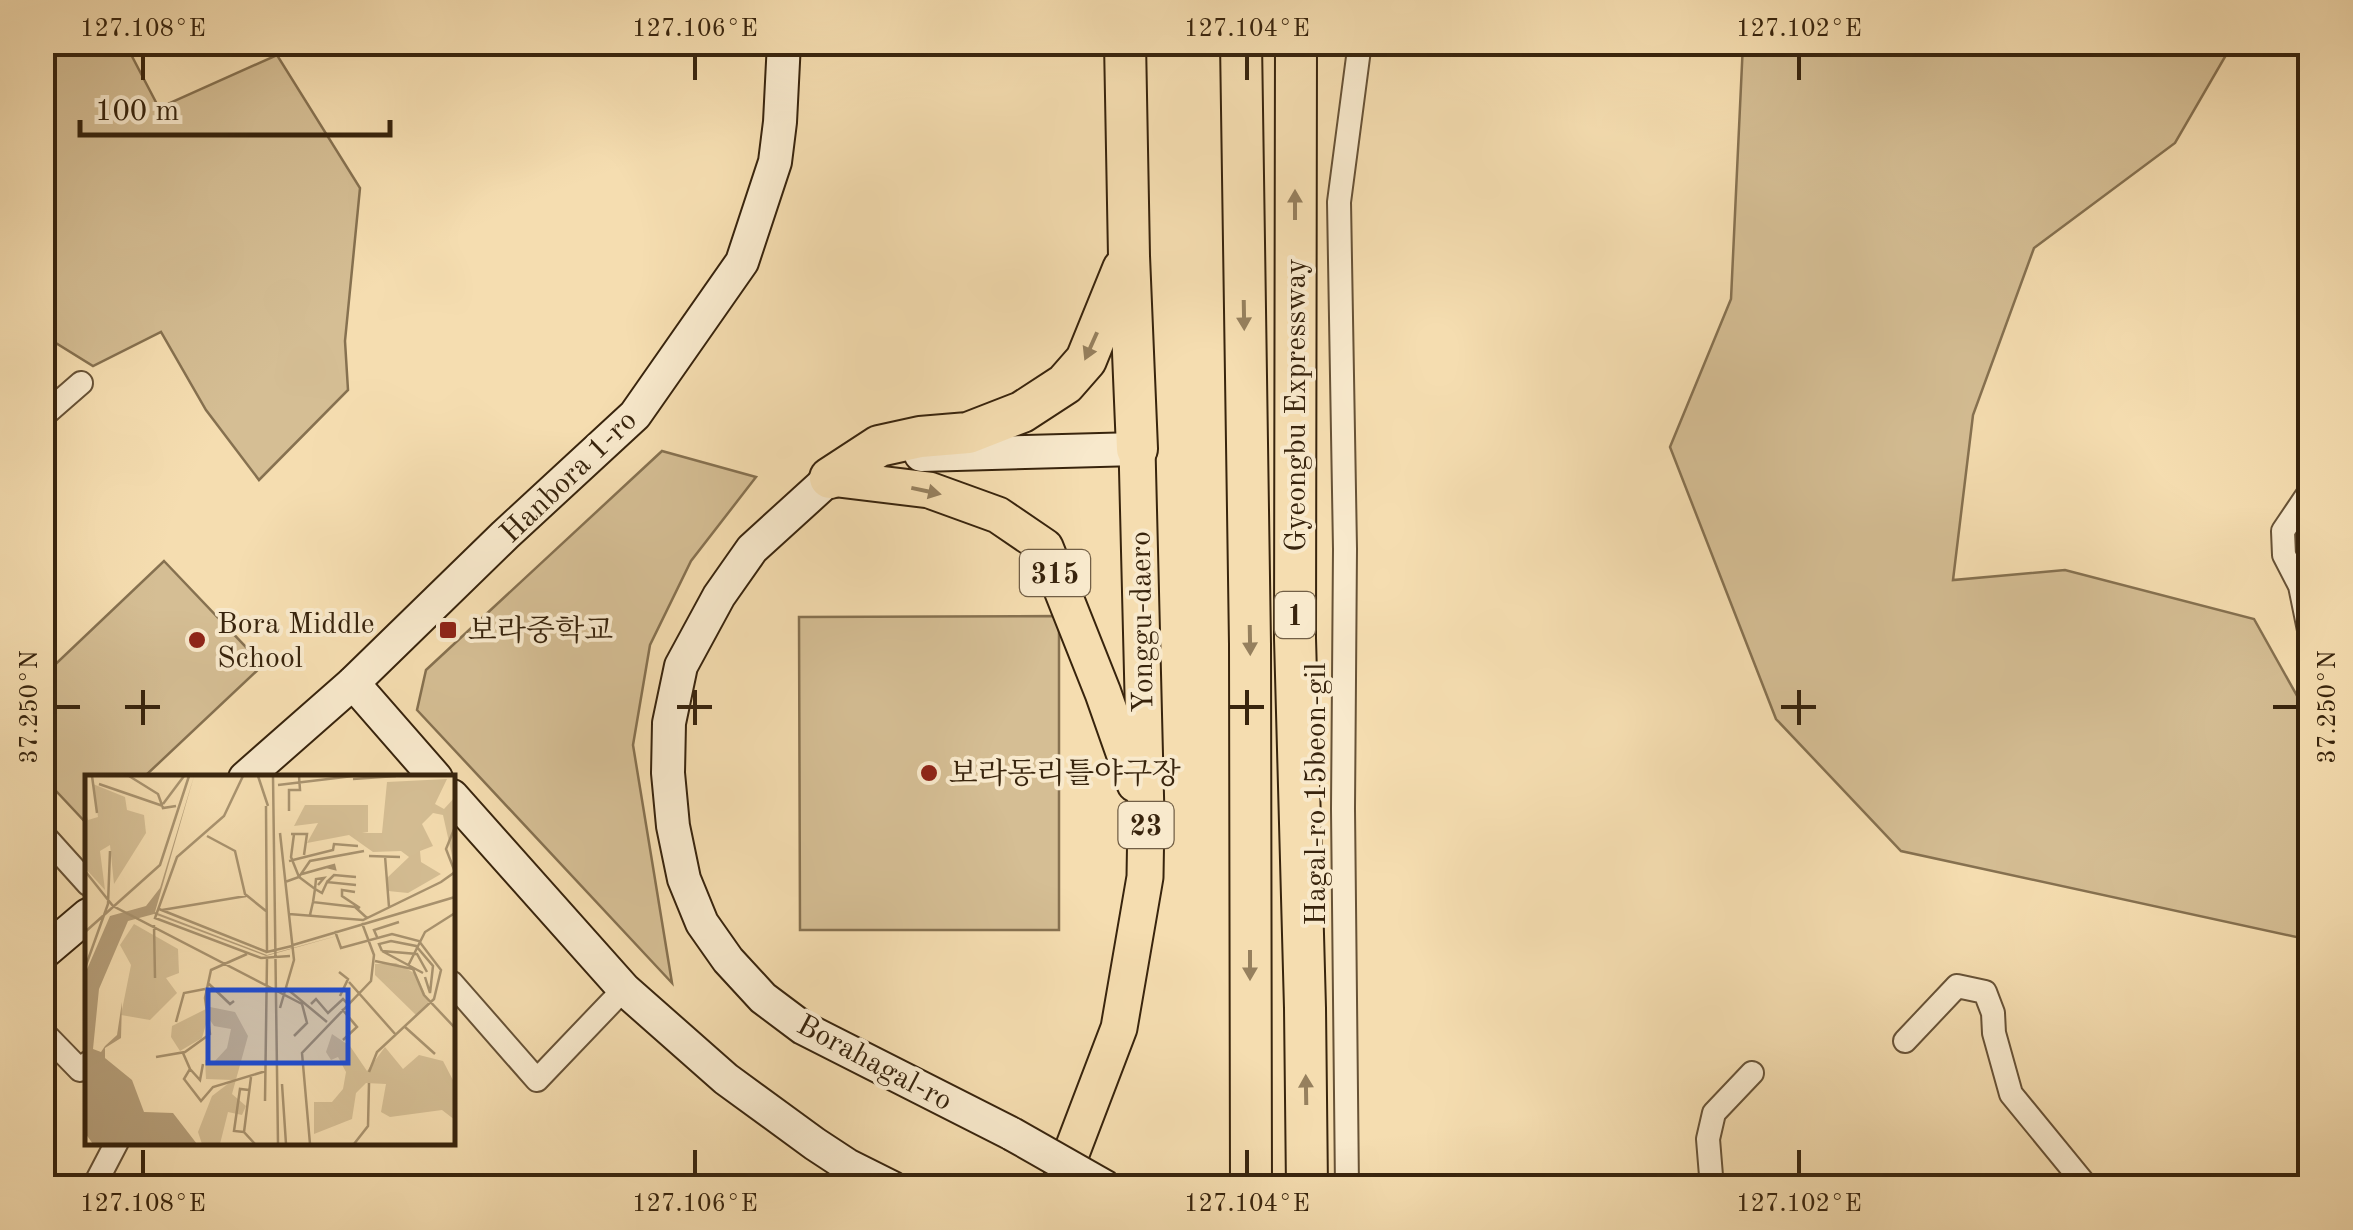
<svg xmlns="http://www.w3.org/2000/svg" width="2353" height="1230" font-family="'Old Standard TT','Noto Serif KR',serif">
	<rect width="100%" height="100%" fill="#f5ddb0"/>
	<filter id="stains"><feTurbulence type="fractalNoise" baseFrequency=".002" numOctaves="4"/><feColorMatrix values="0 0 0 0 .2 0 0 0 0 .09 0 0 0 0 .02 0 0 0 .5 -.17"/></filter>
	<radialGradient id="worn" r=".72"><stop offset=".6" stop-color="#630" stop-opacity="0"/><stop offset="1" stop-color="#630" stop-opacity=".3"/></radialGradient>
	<g fill="#d5be94" stroke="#867150" stroke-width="2.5">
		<path d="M42 43H125L159 108 277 55 360 188 345 341 348 390 259 480 206 410 161 332 93 366 43 335Z"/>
		<path d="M1743 43H2233L2175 143 2034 248 1973 415 1953 580 2065 570 2254 619 2310 719V940L1901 851 1776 719 1670 447 1731 299Z"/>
		<path d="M662 451 756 477 691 561 650 645 633 745 672 983 417 710 426 670Z"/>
		<path d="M164 561 263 665 144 777 88 778 87 824 43 777V676Z"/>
		<path d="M1059 616V930H800L799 617Z"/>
	</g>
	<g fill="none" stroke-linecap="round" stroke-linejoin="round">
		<g stroke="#675236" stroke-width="26">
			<g id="street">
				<path d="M42 417 81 383"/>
				<path d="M2310 491 2283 531 2284 555 2300 586 2310 635"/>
				<path d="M42 833 88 884"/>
				<path d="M452 983 537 1080 624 989"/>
				<path d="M42 1031 80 1070 88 1063"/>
				<path d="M1905 1041 1957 986 1985 992 1993 1013 1994 1033 2011 1094 2088 1188"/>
				<path d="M93 1188 117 1142"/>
				<path d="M1347 1188 1343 809 1345 549 1339 202 1360 42"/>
				<path d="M1712 1188 1708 1139 1714 1113 1752 1073"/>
			</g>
		</g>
		<g stroke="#38240d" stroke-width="36">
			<g id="secondary">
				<path d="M921 455 1137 449"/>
				<path d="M850 469 830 478 752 549 719 596 681 666 669 723 668 773 673 826 684 879 702 923 728 960 763 998 803 1028 1012 1134"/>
				<path d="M353 683 436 778"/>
				<path d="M245 778 353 683 505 535 635 415 742 262 775 162 780 122 784 42"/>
				<path d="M452 796 624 989 726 1079 815 1144 847 1165 893 1188"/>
				<path d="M42 954 88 915"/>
			</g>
		</g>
		<g stroke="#38240d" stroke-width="39">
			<g id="primary">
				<path d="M830 478 929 490 998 515 1045 547 1103 693 1135 784"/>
				<path d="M1058 1188 1119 1028 1145 877 1146 816 1137 449"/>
			</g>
		</g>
		<g stroke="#38240d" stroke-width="44">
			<g id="highway">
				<path d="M1125 42 1129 256 1137 449"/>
				<path d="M1241 42 1250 644 1251 1188"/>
				<path d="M1296 42 1295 638 1305 1008 1307 1188"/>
				<path d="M830 478 879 446 920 437 968 433 1022 412 1065 384 1086 360 1123 269"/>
			</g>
		</g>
		<use href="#street" stroke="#f8e9cc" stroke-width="22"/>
		<use href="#secondary" stroke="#f8e9cc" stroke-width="32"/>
		<use href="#primary" stroke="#f5ddb0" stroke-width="35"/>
		<use href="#highway" stroke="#f5ddb0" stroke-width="40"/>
		<g stroke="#38240d" stroke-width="36" stroke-linecap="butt">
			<path id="secondary-bridge" d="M1012 1134 1107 1188"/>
		</g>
		<use href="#secondary-bridge" stroke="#f8e9cc" stroke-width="32"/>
	</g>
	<defs><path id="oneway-solid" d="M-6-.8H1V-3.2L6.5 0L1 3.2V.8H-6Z" transform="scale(2.5)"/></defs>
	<g fill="#96805e">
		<use href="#oneway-solid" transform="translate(1295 205) rotate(-90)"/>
		<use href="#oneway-solid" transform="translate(1244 315) rotate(89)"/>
		<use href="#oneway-solid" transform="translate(1091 346) rotate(114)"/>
		<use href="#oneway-solid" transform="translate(926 491) rotate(12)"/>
		<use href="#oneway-solid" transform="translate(1250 640) rotate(89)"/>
		<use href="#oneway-solid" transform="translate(1250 965) rotate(90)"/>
		<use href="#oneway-solid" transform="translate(1306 1090) rotate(-91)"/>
	</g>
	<path fill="none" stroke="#38240d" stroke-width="4" d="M143 55V80M695 55V80M1247 55V80M1799 55V80M143 690V725M695 690V725M1247 690V725M1799 690V725M55 707H80M125 707H160M677 707H712M1229 707H1264M1781 707H1816M2273 707H2298M143 1150V1175M695 1150V1175M1247 1150V1175M1799 1150V1175"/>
	<g fill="#8f2418" stroke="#f8e9cc" stroke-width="4">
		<rect x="438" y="620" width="20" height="20" rx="5"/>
		<circle cx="197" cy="640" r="10"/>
		<circle cx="929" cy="773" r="10"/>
	</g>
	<g text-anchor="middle" stroke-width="8" stroke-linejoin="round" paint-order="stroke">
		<g fill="#f8e9cc" stroke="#725f46" stroke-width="2.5">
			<rect x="1020" y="550" width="70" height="46" rx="8"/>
			<rect x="1275" y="592" width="40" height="46" rx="8"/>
			<rect x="1118.5" y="802" width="55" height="46" rx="8"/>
		</g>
		<g font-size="28" font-weight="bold" fill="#38240d">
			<text x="1055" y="583">315</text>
			<text x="1295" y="625">1</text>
			<text x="1146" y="835">23</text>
		</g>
		<g font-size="30" fill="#38240d" stroke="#f8e9cc">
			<text transform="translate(1295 405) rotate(-90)" y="10">Gyeongbu Expressway</text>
			<text transform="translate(568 476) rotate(-44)" y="10">Hanbora 1-ro</text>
			<text transform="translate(1141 622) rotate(-91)" y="10">Yonggu-daero</text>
			<text transform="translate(1315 794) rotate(-90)" y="10">Hagal-ro 15beon-gil</text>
			<text transform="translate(875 1062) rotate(28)" y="10">Borahagal-ro</text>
		</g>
		<g font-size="30" fill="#38240d" stroke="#f8e9cc" text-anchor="start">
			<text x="217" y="633">Bora Middle<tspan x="217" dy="34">School</tspan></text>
			<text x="468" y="640">보라중학교</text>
			<text x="949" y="783">보라동리틀야구장</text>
		</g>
	</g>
	<g transform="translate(85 775)">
		<rect width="370" height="370" fill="#f5ddb0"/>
		<path d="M362 4 350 29 359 34 370 22V94L358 40 348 38 337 49 348 71 335 76 336 87 356 99 323 118 303 116V102L324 82 316 76 288 77 264 60 222 68 233 48 209 51 220 30H283V57L277 58H297L302 7ZM8 9 40 22 42 35 59 40 61 58 29 109 25 70 15 76 20 115 0 93V35L3 45 13 42ZM49 149 93 174 94 198 81 203 92 218 65 245 36 240 46 190 35 170ZM311 188 331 199 344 228 331 240 290 200V189ZM125 232 150 237 163 261 147 319 161 331 157 340 143 337 135 369H117L113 357 127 321 148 305 121 304 120 285 129 287 142 273 146 254 129 251 123 242 117 263 95 276 86 262 87 251ZM247 259 265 271 282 296 300 272 318 294 334 280 358 286 370 309V345L357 335 305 342 296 337 301 309 281 308 271 318 267 344 229 359V327H247L258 314 261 297 253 282 246 285 241 277Z" fill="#d5be94"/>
		<path d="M109 1 70 137 182 180 259 159 181 181 69 139 43 146 14 214 8 274 16 277 20 271 32 260 37 227 36 263 20 273V283L47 305 59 337 88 338 112 369H8L0 358V199L25 141 61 131 75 113Z" fill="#b59e79"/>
		<path fill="none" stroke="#a9936f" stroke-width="2.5" d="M7 1 12 38M44 1 73 19 78 33 91 31M158 1 139 41 92 82 70 143 176 183 205 181M173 1 183 31M188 1 193 369M268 4 311 1M14 9 78 31M193 10 268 1M78 29 99 1M181 31 182 177 207 171M204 36V15H215L214 1M195 58 209 185 195 233M206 59H222L219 80M209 59 206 82 214 102 230 114 231 104 239 103 233 110M122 61 150 76 160 119 181 136M284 81 315 82M300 81 304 132M204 86 248 75 249 69 273 71M0 96 28 131 217 229 222 248 209 261M217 99 242 92 249 90 250 94 242 92M200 107 214 102 225 86 279 76M242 107 249 100 271 102M270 117 257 115V121L275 133M228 127 230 114 237 118 242 107 271 110M74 134 182 177M77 135 161 121M204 139 278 145 356 107 370 97 361 74 370 52M225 140 228 127 270 132 282 143M69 150 70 203M250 156 256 173 307 159 334 166 356 195 349 224 292 277 284 297M0 157 75 90 104 1M292 162 289 155 314 147M208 170 370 122M297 176 294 169 306 166 331 171 348 191 345 218 340 202M297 176 332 179 342 197M297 176 338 198M290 186 328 194 339 220 370 253M323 191 340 157 370 138M0 193 23 129 25 76M254 197 263 204 255 221M264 207 311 260M124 209 145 229 149 226M201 213 242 247M226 229 231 224 243 238 258 224 263 229M257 234 272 252 258 265M91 247 99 218 120 214M320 252 350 279M98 278 105 294 99 304 116 326 128 312 181 296M71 282 100 277 125 259 120 223 126 195 162 179M105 294 115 305 118 289M166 302 159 357 170 369M197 309 201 369M180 326 182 184M159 357 149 356 155 314 164 315M225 369 217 278 286 206 289 180 277 148M269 369 283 351 284 308"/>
		<path fill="#1d4ed8" fill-opacity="0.15" stroke="#1d4ed8" stroke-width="5" d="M123 215H263V288H123Z"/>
		<rect width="370" height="370" fill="none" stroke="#38240d" stroke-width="5"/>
	</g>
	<rect width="2353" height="1230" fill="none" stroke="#f5ddb0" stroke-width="110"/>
	<path d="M80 120v15h310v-15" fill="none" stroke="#38240d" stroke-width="5"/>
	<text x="95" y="120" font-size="30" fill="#38240d" stroke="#f8e9cc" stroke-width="8" paint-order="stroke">100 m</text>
	<rect x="55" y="55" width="2243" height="1120" fill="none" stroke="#38240d" stroke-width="4"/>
	<g font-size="25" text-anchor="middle" fill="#38240d">
		<text x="143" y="36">127.108°E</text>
		<text x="695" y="36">127.106°E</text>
		<text x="1247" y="36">127.104°E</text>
		<text x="1799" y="36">127.102°E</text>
		<text transform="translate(2326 707) rotate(-90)" y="9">37.250°N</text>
		<text transform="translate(28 707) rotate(-90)" y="9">37.250°N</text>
		<text x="143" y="1211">127.108°E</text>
		<text x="695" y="1211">127.106°E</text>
		<text x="1247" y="1211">127.104°E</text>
		<text x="1799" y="1211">127.102°E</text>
	</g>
	<rect width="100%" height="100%" filter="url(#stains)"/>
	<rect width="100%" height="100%" fill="url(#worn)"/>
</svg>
